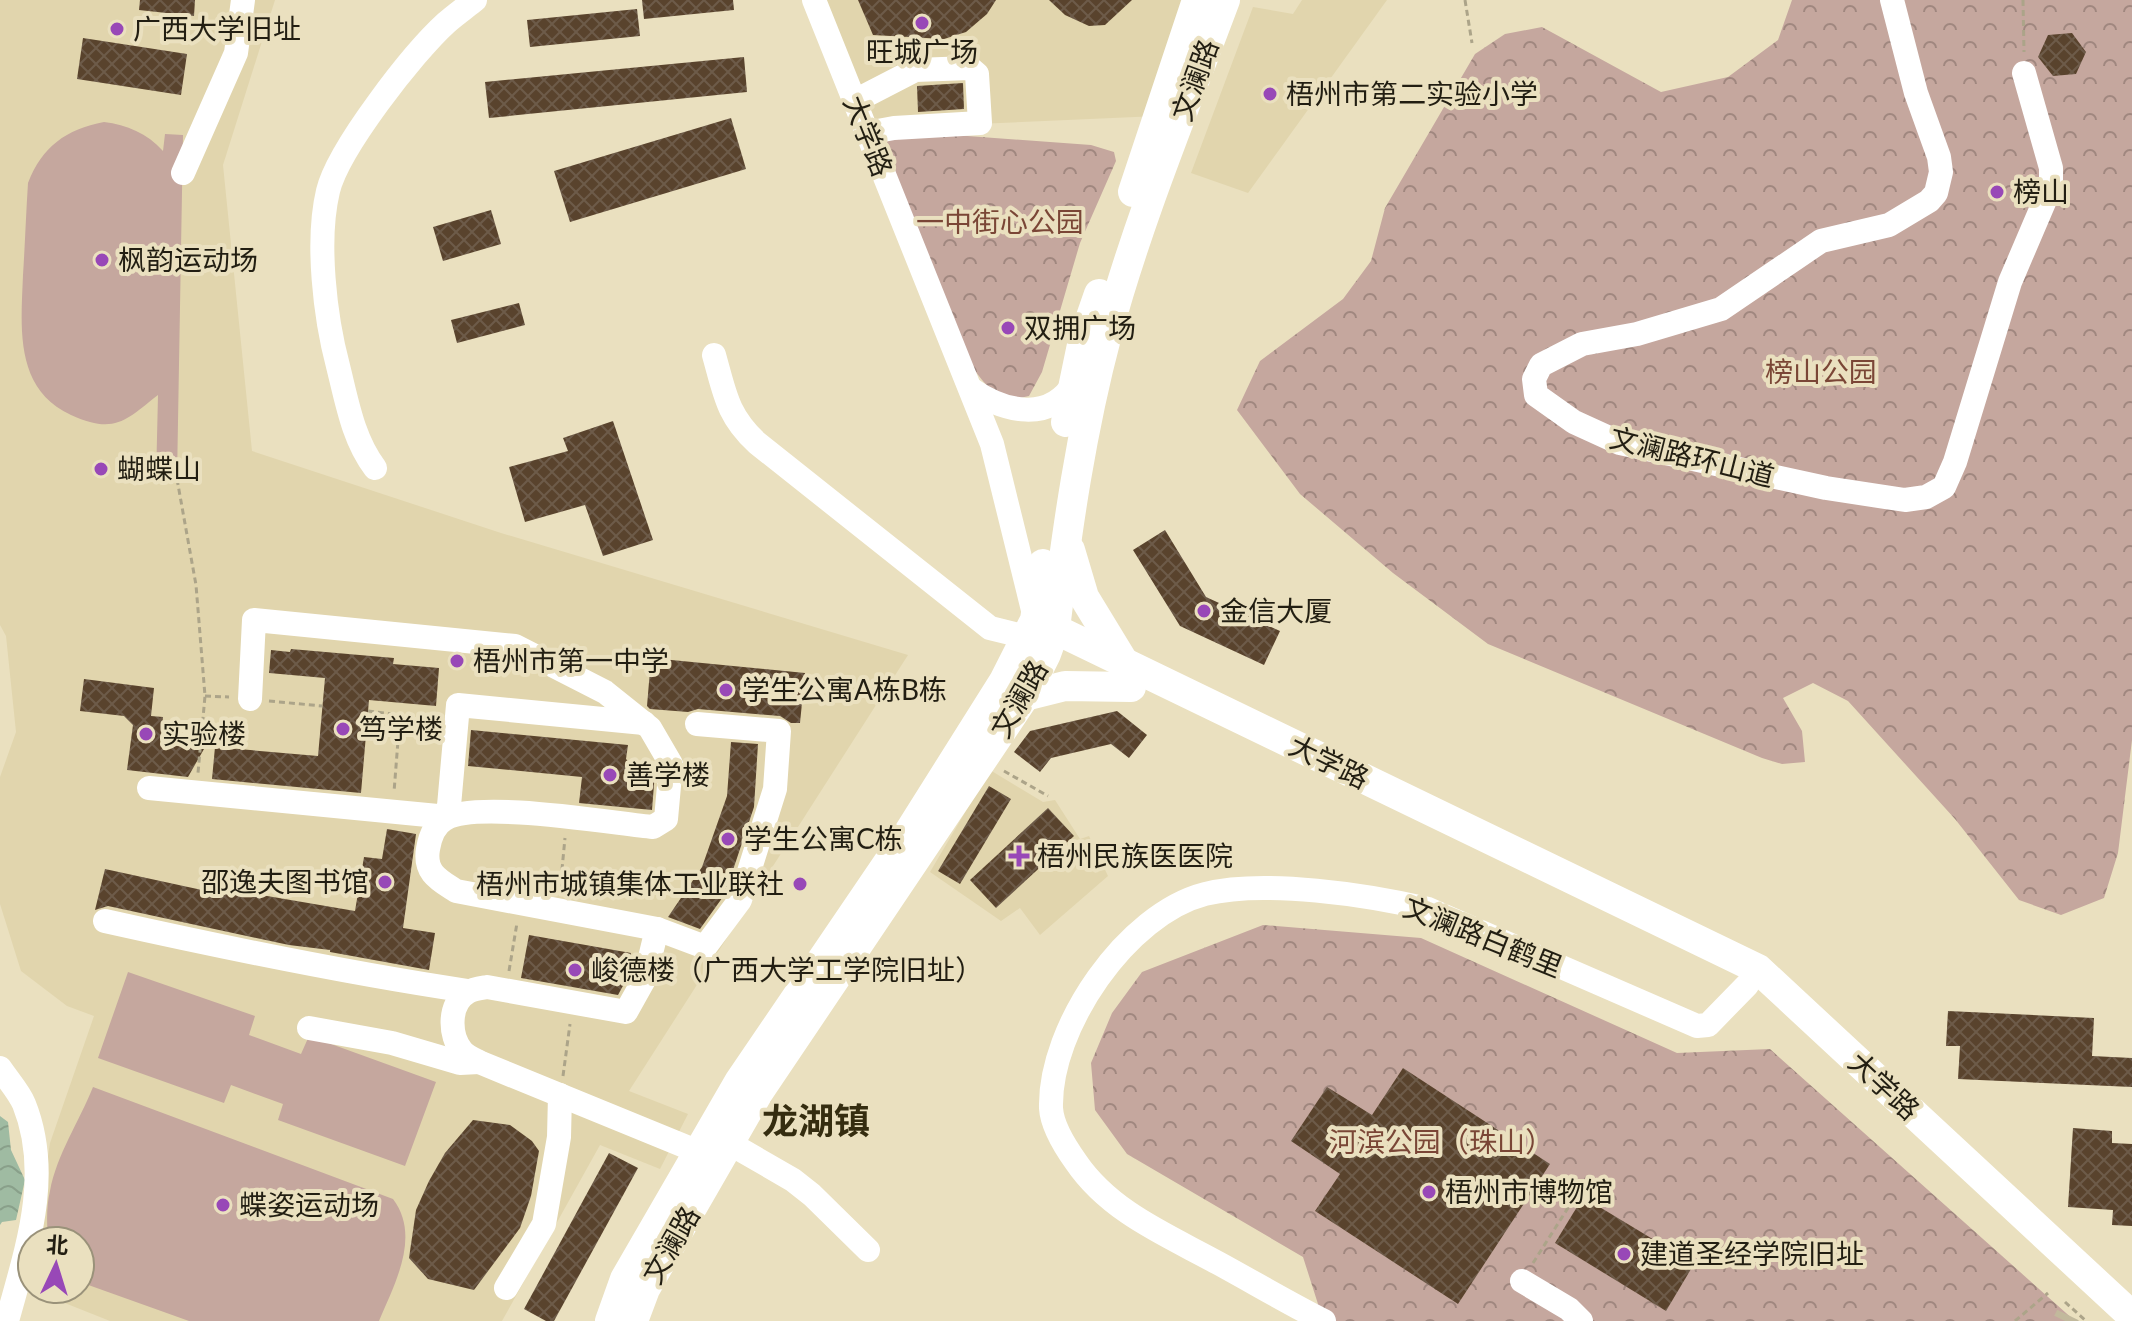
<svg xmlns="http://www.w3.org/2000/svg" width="2132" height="1321" font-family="Lato,'Noto Sans SC',sans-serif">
	<defs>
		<pattern id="forest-crowns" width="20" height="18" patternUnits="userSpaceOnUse" patternTransform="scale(2)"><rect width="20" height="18" fill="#c5a79e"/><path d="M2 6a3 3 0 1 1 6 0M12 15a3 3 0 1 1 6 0" fill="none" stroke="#a0877f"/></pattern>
		<pattern id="water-waves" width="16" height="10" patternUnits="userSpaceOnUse" patternTransform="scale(2)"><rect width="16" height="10" fill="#9fbba2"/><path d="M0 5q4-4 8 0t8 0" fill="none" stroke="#89a08a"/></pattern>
		<pattern id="building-cross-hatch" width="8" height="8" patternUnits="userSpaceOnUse" patternTransform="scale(2)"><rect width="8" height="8" fill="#59432d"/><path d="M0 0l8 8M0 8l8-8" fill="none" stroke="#6d5b49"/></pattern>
	</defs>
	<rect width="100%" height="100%" fill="#eae0bf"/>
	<g fill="#e1d5ad">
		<path d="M0 0H275L223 165 252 451 501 533 908 655 629 1091 688 1114 660 1169 600 1145 502 1321H110L27 1288 32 1259V1289H80V1241H35L50 1143 94 1016 67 1006 21 971 0 904V777L16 732 6 636 0 625Z"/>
		<path d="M814 0H1197L1158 116 977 124 867 133Z"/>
		<path d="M1302 0H1387L1248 193 1191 173 1253 7 1293 14Z"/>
		<path d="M990 770 1043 802 1055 800 1080 839 1089 836 1108 876 1040 935 1020 908 1001 921 930 872Z"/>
	</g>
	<g fill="url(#forest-crowns)">
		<path d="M1792 0H2132V740L2118 853 2104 898 2061 915 2019 900 1955 819 1848 701 1813 683 1783 698 1802 731 1805 762 1782 764 1762 758 1488 644 1393 573 1300 494 1237 410 1260 361 1343 299 1371 261 1385 208 1475 54 1505 34 1542 27 1661 92 1728 77 1778 40Z"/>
		<path d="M900 131 1091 145 1114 152 1116 161 1080 243 1042 372 1029 396C999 404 989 389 972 367L881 141Z"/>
		<path d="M1263 925 1421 938 1677 1053 1770 1049 2075 1321H1304L1318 1304 1303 1257 1127 1154 1095 1110 1091 1063 1112 1013 1142 972Z"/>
	</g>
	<g fill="#c5a79e">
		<path d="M104 122C127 125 147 133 163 151L165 134 183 135 177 479 156 480 158 395C126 420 115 435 71 415 14 389 21 327 23 275 25 244 26 214 28 183 42 147 66 129 104 122Z"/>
		<path d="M128 972 255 1016 249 1035 301 1054 309 1036 436 1082 405 1166 278 1120 283 1104 231 1085 224 1103 98 1058Z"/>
		<path d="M93 1087 393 1199C421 1236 395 1283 379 1321H189L80 1282V1241H48C47 1225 46 1207 50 1191 57 1154 79 1122 93 1087Z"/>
	</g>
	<path fill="url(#water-waves)" d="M0 1116 8 1122 11 1150 25 1180 16 1220 2 1222 0 1225Z"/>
	<g fill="url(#building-cross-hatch)">
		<path d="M140 0H195L194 16 139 10Z"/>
		<path d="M642 0H733L734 10 644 19Z"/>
		<path d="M858 0H996L987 14 966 32 944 39 873 35Z"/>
		<path d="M1049 0H1132L1105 25 1089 26 1065 15Z"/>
		<path d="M637 9 640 36 530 47 527 20Z"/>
		<path d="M2072 33 2086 52 2076 74 2053 76 2038 57 2048 35Z"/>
		<path d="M83 38 187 54 181 95 77 79Z"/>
		<path d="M744 57 747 92 489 118 485 82Z"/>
		<path d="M963 83 964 109 918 112 917 86Z"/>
		<path d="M731 118 746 169 570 222 554 171Z"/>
		<path d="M491 210 501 244 443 261 433 227Z"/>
		<path d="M519 303 525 325 457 343 451 320Z"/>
		<path d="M613 421 653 540 603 556 585 505 525 522 509 467 568 451 563 438Z"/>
		<path d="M1165 530 1206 597 1280 631 1264 665 1180 626 1133 550Z"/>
		<path d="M291 649 394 658 393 664 439 668 436 706 369 700 361 793 212 779 215 747 318 756 325 678 269 673 271 650 290 652Z"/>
		<path d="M651 658 805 673 800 723H791L780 716 698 709 688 712 650 709 647 706Z"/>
		<path d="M84 679 154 688 151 716 163 717 160 744 204 749 188 777 127 770 133 725 124 716 80 711Z"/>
		<path d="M1117 711 1147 735 1129 758 1111 744 1051 758 1040 772 1014 752 1030 731Z"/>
		<path d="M471 730 628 745 626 759 636 770 655 772 652 810 579 803 582 777 468 766Z"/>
		<path d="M731 742 758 744 754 807 725 894 700 929 668 917 702 867 727 796Z"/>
		<path d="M989 786 1011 799 960 884 938 871Z"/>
		<path d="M1048 808 1074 836 996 908 970 880Z"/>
		<path d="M387 829 416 834 403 928 435 933 429 970 330 952V950L289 945 108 906 95 910 105 869 225 895 226 889 355 911 364 857 382 859Z"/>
		<path d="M529 935 631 953 625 982 618 995 521 978Z"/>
		<path d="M1948 1011 2094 1018 2092 1056 2132 1058V1087L1958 1079 1960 1046H1946Z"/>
		<path d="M1403 1068 1550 1164 1458 1304 1315 1211 1340 1174 1291 1141 1327 1087 1372 1115Z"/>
		<path d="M473 1120 510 1125 532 1141 539 1151 531 1196 520 1228 474 1290 428 1279 409 1258 416 1210 429 1181 445 1153Z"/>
		<path d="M2073 1128 2112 1131V1143L2132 1144V1226L2112 1225 2113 1210 2068 1207Z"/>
		<path d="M609 1153 638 1168 554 1321H546L524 1309Z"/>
		<path d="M1583 1197 1694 1264 1666 1311 1555 1243Z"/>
	</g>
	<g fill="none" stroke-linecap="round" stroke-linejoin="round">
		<path stroke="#c2b99c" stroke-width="24" stroke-dasharray="24 12" stroke-linecap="butt" d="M2065 1321 2068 1315"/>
		<g stroke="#aca489" stroke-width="3" stroke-dasharray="6 4" stroke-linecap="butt">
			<path d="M1465 0 1472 43"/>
			<path d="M2023 0 2024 52"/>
			<path d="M177 479 196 585 205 696 198 773"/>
			<path d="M205 696 229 697"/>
			<path d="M269 701 322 706"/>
			<path d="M368 711 400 715 394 792"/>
			<path d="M1004 771 1048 796"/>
			<path d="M560 890 565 838"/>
			<path d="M509 971 517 923"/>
			<path d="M563 1076 570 1024"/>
			<path d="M1533 1263 1580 1189"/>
			<path d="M2065 1302 2086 1321"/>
			<path d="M2015 1321 2048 1293"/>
		</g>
		<g stroke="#fff" stroke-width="24">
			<path d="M814 0 992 444 1033 610"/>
			<path d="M1892 0 1916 93 1939 157 1941 172 1936 193 1929 201 1889 225 1821 241 1721 309 1637 334 1582 344 1541 365 1534 379 1536 395 1574 422 1620 443 1826 488 1905 500 1926 497 1944 487 1955 462 2010 282 2051 186V168L2024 73"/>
			<path d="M855 101 915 70 970 68 977 74 980 123 894 128 867 133"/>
			<path d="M183 173 236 53 243 0"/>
			<path d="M714 355C725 394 727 415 757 443L990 628 1027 637"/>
			<path d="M971 389C1004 412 1050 423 1074 383"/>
			<path d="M375 468C353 439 347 402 338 366 325 317 316 241 328 191 338 149 413 53 446 23 455 15 465 8 475 0"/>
			<path d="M250 699 254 620 515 646 605 692 650 728 671 764 666 819 653 827C611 823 476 800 445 819 434 825 430 837 428 849 424 873 439 880 456 891L657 929 705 947 740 900 775 789 779 731 697 724"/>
			<path d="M149 788 448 817 458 705 644 723"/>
			<path d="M105 921C226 948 346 973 468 991"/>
			<path d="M657 929 645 978 626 1012 487 987C481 988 473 989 468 992 448 1003 449 1036 462 1051 466 1056 473 1059 479 1062L699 1152"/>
			<path d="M309 1028 392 1043 460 1063 479 1062"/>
			<path d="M0 1068C8 1080 19 1092 24 1104 53 1176 26 1251 7 1321"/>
			<path d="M729 1143 793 1180 812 1195 868 1250"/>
			<path d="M1522 1281 1569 1309 1581 1321"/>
			<path d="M506 1288 544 1224 559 1137 560 1095"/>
			<path d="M1324 1321C1288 1303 1253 1282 1218 1263 1167 1235 1110 1212 1076 1162 1066 1148 1052 1126 1051 1108 1049 1027 1127 914 1205 894 1264 879 1369 895 1428 909L1697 1026 1708 1025 1747 985"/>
		</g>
		<g stroke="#fff" stroke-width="30">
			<path d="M1133 192 1197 0"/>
			<path d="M1066 422 1083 340 1099 294"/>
			<path d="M1070 550 1084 597 1123 661"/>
			<path d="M1036 620 1758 969 2132 1316"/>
			<path d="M1025 696 1065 686 1131 687"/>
			<path d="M610 1321 625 1279 739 1082 909 832 1004 681 1035 620 1043 564"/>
			<path d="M633 1321 645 1289 758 1093 1025 696 1046 654 1055 629C1067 529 1081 431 1107 334 1138 220 1184 110 1225 0"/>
		</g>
	</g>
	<g fill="#9848b7" stroke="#eae0bf" stroke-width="3">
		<circle cx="922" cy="23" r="8"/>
		<circle cx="117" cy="29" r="8"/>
		<circle cx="1270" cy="94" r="8"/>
		<circle cx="1997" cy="192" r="8"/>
		<circle cx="102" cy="260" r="8"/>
		<circle cx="1008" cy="328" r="8"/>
		<circle cx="101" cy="469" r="8"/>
		<circle cx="1204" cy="611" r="8"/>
		<circle cx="457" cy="661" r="8"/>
		<circle cx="726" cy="690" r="8"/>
		<circle cx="343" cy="729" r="8"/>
		<circle cx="146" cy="734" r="8"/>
		<circle cx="610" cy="775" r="8"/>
		<circle cx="728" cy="839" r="8"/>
		<path d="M1015 844h8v8h8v8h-8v8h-8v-8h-8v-8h8z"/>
		<circle cx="385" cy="882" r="8"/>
		<circle cx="800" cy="884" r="8"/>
		<circle cx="575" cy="970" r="8"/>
		<circle cx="1429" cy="1192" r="8"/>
		<circle cx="223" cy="1205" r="8"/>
		<circle cx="1624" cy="1254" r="8"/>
	</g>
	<g text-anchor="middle" stroke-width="8" stroke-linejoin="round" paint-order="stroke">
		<g font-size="28" fill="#221e12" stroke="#eae0bf" text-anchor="start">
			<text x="133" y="39">广西大学旧址</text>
			<text x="922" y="62" text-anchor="middle">旺城广场</text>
			<text x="1286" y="104">梧州市第二实验小学</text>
			<text x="2013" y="202">榜山</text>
			<text x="118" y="270">枫韵运动场</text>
			<text x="1024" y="338">双拥广场</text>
			<text x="117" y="479">蝴蝶山</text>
			<text x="1220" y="621">金信大厦</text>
			<text x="473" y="671">梧州市第一中学</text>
			<text x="742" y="700">学生公寓A栋B栋</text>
			<text x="359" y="739">笃学楼</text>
			<text x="162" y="744">实验楼</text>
			<text x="626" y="785">善学楼</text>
			<text x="744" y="849">学生公寓C栋</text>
			<text x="1037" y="866">梧州民族医医院</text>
			<text x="369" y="892" text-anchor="end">邵逸夫图书馆</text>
			<text x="784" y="894" text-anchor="end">梧州市城镇集体工业联社</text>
			<text x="591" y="980">峻德楼（广西大学工学院旧址）</text>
			<text x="1445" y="1202">梧州市博物馆</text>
			<text x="239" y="1215">蝶姿运动场</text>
			<text x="1640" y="1264">建道圣经学院旧址</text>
		</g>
		<g font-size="28" fill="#221e12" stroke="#eae0bf">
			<text transform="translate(1195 80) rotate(-70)" y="10">文澜路</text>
			<text transform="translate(868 136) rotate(68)" y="10">大学路</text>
			<text transform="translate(1692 457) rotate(14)" y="10">文澜路环山道</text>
			<text transform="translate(1019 699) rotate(-60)" y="10">文澜路</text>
			<text transform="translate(1329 762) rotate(26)" y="10">大学路</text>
			<text transform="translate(1483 937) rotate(22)" y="10">文澜路白鹤里</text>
			<text transform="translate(1884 1086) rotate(43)" y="10">大学路</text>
			<text transform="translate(671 1245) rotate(-60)" y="10">文澜路</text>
		</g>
		<g font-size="28" fill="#7a4636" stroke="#eae0bf">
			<text x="1000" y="232">一中街心公园</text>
			<text x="1821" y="382">榜山公园</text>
			<text x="1441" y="1152">河滨公园（珠山）</text>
		</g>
		<g font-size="36" font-weight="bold" fill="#352d10" stroke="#eae0bf">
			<text x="816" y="1134">龙湖镇</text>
		</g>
	</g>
	<g transform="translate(56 1265) rotate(4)"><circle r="38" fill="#eae0bf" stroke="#9a927a" stroke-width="2"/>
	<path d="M0-6L14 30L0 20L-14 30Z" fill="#9848b7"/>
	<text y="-12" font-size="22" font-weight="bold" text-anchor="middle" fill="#221e12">北</text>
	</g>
</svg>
